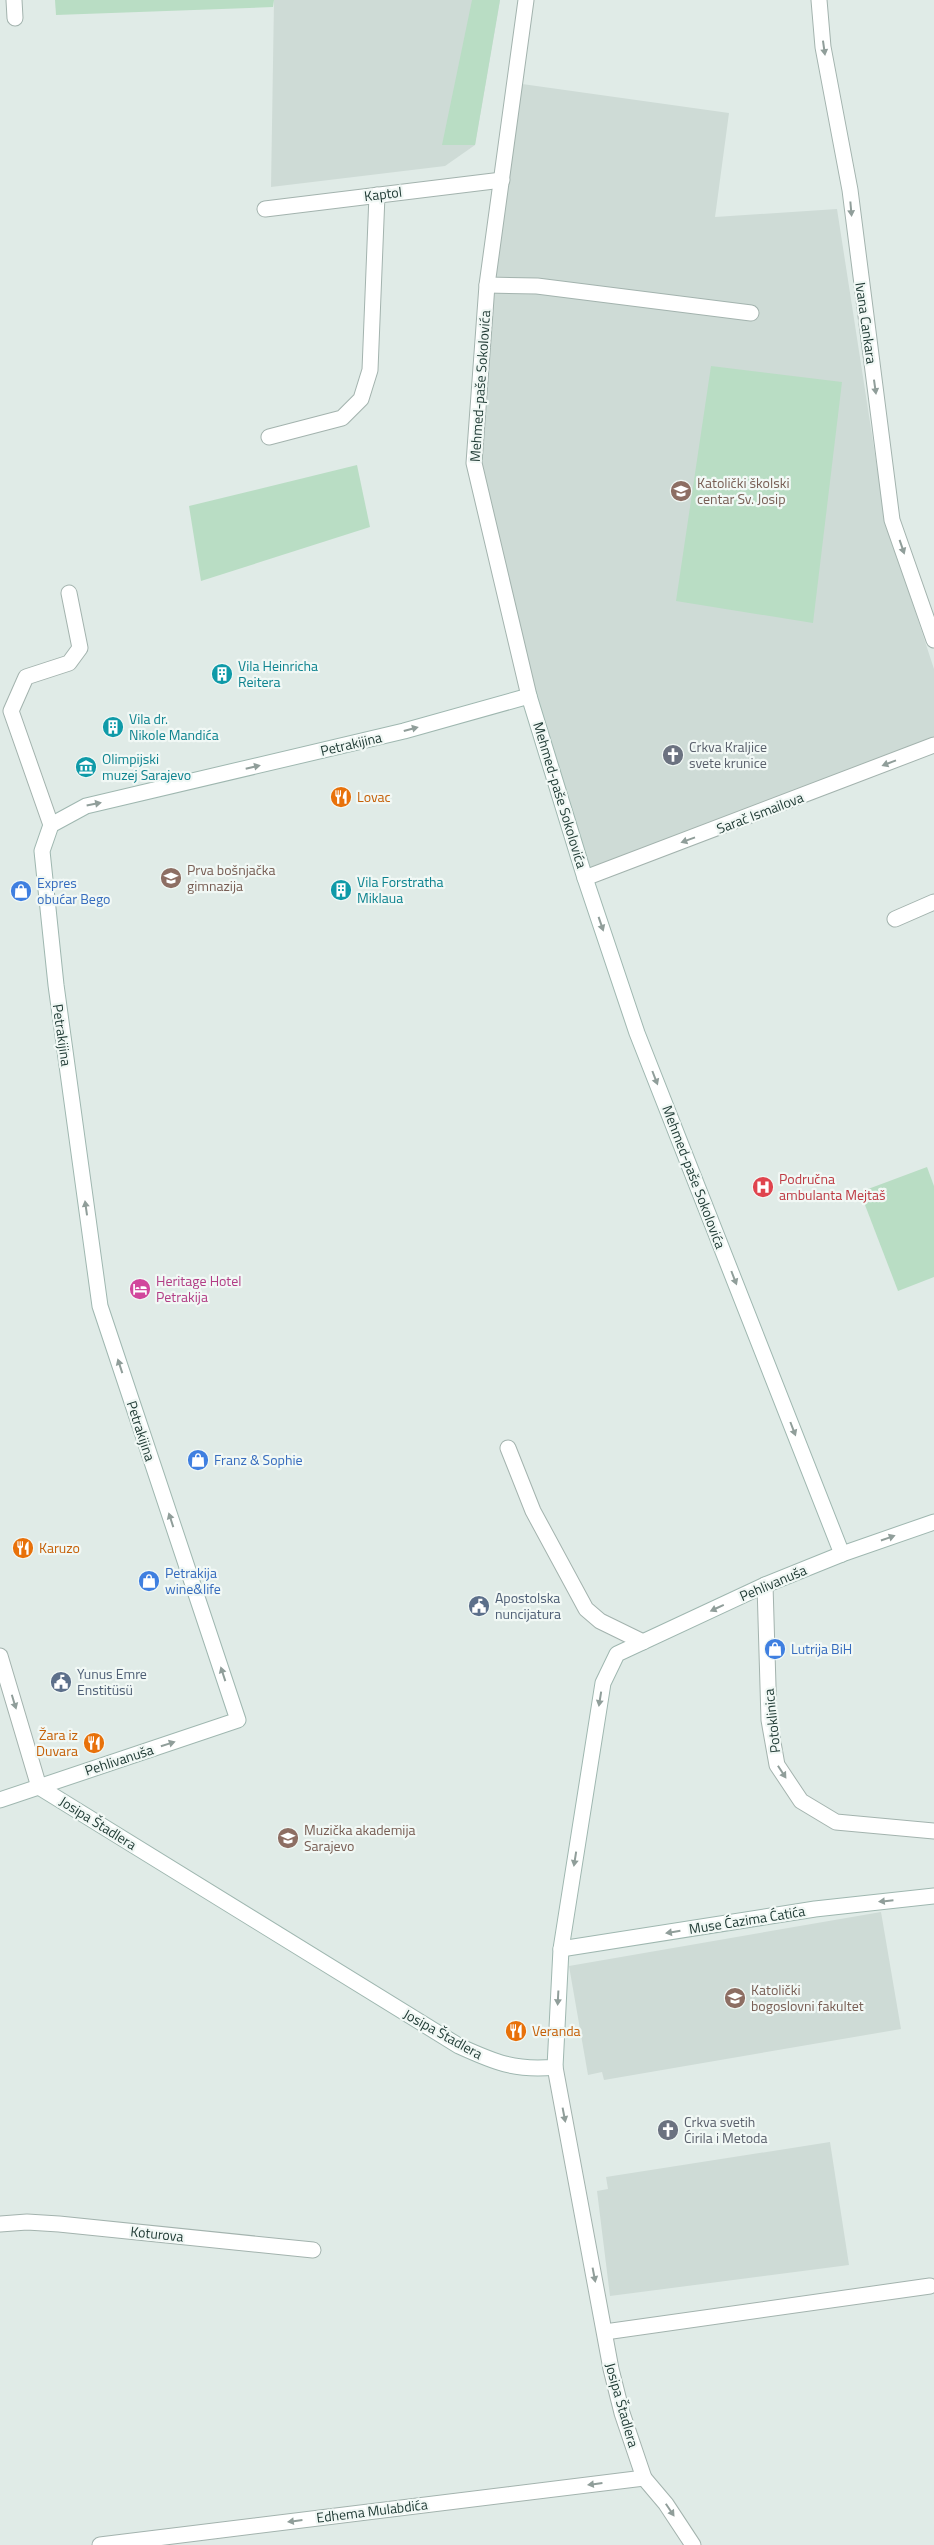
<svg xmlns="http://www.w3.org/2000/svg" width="934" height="2545" font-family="'Titillium Web',sans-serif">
	<rect width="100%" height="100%" fill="#e0ebe7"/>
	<g fill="#cedbd6">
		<path d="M274 0H500L475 145 445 166 271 187Z"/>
		<path d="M515 83 729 113 715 217 837 209 885 519 934 669V745L585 878 474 463Z"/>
		<path d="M881 1912 901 2029 604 2080 602 2072 588 2075 569 1966Z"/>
		<path d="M830 2142 849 2265 610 2296 597 2191 608 2189 606 2177Z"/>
	</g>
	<g fill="#b9ddc4">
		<path d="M55 0H274L273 7 56 15Z"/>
		<path d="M472 0H500L475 145H442Z"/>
		<path d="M711 366 842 382 813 623 676 601Z"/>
		<path d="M357 465 370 527 201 581 189 506Z"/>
		<path d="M927 1167 934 1186V1277L898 1291 860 1192Z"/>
	</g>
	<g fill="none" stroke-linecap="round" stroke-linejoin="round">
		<g stroke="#a3b3ae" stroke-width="17">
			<g id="lane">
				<path d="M265 209 502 180"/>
				<path d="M487 285 537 286 751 313"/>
				<path d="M269 437 342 418 361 399 370 370 377 195"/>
				<path d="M51 825 11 711 26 677 69 663 80 648 69 593"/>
				<path d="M895 919 934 902"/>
				<path d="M508 1448 533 1511 586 1609 600 1621 643 1642"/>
				<path d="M605 2332 930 2286"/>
			</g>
		</g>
		<g stroke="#a3b3ae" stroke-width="17">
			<g id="street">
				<path d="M14 0 15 18"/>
				<path d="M526 0 487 285 474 463 529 696"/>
				<path d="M819 0 823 47 850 190 892 520 934 640"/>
				<path d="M585 878 934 745"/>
				<path d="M765 1585 769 1720 777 1765 801 1801 836 1822 934 1831"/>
				<path d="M0 1656 39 1787"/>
				<path d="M555 2067 611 2369 622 2413 644 2478 666 2504 693 2545"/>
				<path d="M0 2224 27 2222 59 2224 313 2250"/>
				<path d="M100 2545 644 2478"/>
			</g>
		</g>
		<g stroke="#9fb7b0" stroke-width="17">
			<g id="secondary">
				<path d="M39 1787 459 2046C494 2062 515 2071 555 2067L561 1949 603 1683 617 1654 765 1585 842 1554 934 1522"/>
				<path d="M0 1800 238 1720 100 1306 56 985 42 851 51 825 86 806 404 731 529 696 585 878 637 1033 842 1554"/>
				<path d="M561 1949 815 1909 934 1896"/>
			</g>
		</g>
		<use href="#lane" stroke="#fff" stroke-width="15"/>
		<use href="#street" stroke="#fff" stroke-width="15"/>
		<use href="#secondary" stroke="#fff" stroke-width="15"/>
	</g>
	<defs><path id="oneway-solid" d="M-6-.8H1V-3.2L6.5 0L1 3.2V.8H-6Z" transform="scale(1.25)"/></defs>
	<g fill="#909e9a">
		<use href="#oneway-solid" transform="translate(824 48) rotate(82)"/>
		<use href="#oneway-solid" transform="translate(851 209) rotate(85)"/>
		<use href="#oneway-solid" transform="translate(875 387) rotate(82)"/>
		<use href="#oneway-solid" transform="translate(902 547) rotate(71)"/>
		<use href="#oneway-solid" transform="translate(411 729) rotate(-15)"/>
		<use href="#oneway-solid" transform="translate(889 763) rotate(159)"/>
		<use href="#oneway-solid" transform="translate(253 767) rotate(-13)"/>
		<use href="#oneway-solid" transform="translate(94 804) rotate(-11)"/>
		<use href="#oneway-solid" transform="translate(688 840) rotate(160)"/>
		<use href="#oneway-solid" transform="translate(601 924) rotate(71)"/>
		<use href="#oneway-solid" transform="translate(655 1078) rotate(69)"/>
		<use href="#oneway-solid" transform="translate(86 1208) rotate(-98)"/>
		<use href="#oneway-solid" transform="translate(734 1278) rotate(69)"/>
		<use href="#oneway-solid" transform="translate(120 1366) rotate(-108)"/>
		<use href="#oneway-solid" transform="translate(793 1429) rotate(69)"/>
		<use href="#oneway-solid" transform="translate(171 1520) rotate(-108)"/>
		<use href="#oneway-solid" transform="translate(888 1538) rotate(-19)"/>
		<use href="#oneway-solid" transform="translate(717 1608) rotate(155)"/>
		<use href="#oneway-solid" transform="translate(223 1674) rotate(-108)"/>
		<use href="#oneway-solid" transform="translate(600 1699) rotate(99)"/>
		<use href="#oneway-solid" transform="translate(14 1702) rotate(73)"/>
		<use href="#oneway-solid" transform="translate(168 1744) rotate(-18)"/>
		<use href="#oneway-solid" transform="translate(782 1772) rotate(57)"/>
		<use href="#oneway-solid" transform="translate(575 1859) rotate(99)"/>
		<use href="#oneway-solid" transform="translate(886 1901) rotate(174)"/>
		<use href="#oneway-solid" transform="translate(673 1932) rotate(171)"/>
		<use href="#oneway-solid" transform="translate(558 1998) rotate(93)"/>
		<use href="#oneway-solid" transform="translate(564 2115) rotate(79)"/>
		<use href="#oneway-solid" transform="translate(594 2275) rotate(79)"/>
		<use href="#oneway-solid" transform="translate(595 2484) rotate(173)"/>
		<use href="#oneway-solid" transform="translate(670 2510) rotate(56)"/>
		<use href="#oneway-solid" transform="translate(295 2521) rotate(173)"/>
	</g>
	<defs>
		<g id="school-disc" transform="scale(1.125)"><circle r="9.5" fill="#8d6e63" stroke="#f1f8f5"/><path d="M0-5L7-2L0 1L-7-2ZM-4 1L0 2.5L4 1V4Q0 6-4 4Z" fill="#fff"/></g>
		<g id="building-disc" transform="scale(1.125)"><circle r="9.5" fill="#0f9aa8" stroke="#f1f8f5"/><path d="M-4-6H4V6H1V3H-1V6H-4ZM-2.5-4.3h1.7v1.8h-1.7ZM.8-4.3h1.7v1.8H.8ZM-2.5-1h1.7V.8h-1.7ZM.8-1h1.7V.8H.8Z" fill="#fff"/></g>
		<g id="church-disc" transform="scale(1.125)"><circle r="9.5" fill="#6b7280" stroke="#f1f8f5"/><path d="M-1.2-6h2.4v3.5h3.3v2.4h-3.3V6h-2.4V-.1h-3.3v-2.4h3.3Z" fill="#fff"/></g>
		<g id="museum-disc" transform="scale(1.125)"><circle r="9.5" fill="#0f9aa8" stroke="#f1f8f5"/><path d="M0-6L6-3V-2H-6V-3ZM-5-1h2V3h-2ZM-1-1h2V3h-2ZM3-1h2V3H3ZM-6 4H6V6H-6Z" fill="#fff"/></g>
		<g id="restaurant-disc" transform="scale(1.125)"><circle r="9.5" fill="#e8710a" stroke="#f1f8f5"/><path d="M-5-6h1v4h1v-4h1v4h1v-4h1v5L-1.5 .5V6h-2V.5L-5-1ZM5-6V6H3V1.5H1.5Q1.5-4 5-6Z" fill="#fff"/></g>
		<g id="shop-disc" transform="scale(1.125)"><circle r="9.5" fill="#3f7fe0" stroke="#f1f8f5"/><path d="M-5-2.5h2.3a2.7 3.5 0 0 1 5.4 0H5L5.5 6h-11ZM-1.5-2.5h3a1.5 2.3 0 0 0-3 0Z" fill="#fff"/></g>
		<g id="hospital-disc" transform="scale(1.125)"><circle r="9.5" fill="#e0444e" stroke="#f1f8f5"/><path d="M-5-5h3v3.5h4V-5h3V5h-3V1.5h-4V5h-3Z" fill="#fff"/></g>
		<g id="hotel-disc" transform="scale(1.125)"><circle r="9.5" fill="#d1479c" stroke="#f1f8f5"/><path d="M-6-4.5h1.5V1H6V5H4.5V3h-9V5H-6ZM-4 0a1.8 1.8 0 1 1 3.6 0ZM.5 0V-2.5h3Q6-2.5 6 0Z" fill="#fff"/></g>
		<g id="civic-disc" transform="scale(1.125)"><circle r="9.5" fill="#5c6f8a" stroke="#f1f8f5"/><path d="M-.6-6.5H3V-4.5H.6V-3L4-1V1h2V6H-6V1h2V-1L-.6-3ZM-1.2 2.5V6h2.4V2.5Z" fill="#fff"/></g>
		<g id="university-disc" transform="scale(1.125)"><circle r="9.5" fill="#8d6e63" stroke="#f1f8f5"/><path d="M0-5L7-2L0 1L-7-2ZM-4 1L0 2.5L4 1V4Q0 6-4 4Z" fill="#fff"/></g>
	</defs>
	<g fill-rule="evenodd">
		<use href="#school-disc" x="681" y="491"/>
		<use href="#building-disc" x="222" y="674"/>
		<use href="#building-disc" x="113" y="727"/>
		<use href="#church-disc" x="673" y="755"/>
		<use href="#museum-disc" x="86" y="767"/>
		<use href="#restaurant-disc" x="341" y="797"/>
		<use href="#school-disc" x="171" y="878"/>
		<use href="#building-disc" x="341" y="890"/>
		<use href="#shop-disc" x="21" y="891"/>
		<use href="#hospital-disc" x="763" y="1187"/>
		<use href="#hotel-disc" x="140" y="1289"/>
		<use href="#shop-disc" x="198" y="1460"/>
		<use href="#restaurant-disc" x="23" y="1548"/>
		<use href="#shop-disc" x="149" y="1581"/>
		<use href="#civic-disc" x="479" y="1606"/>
		<use href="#shop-disc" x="775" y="1649"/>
		<use href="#civic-disc" x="61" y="1682"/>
		<use href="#restaurant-disc" x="94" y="1743"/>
		<use href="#university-disc" x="288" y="1838"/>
		<use href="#university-disc" x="735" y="1998"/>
		<use href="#restaurant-disc" x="516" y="2031"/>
		<use href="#church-disc" x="668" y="2130"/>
	</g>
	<g text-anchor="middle" stroke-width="4.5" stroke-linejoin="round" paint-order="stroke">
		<g font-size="14" fill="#213c36" stroke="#f1f8f5">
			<text transform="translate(383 194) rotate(-7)" y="5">Kaptol</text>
			<text transform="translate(866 323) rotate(82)" y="5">Ivana Cankara</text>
			<text transform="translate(480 386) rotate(-86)" y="5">Mehmed-paše Sokolovića</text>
			<text transform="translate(351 744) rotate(-13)" y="5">Petrakijina</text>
			<text transform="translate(560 795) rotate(73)" y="5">Mehmed-paše Sokolovića</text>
			<text transform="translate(760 813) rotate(-21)" y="5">Sarač Ismailova</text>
			<text transform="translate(62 1035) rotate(82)" y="5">Petrakijina</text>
			<text transform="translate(694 1177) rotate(69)" y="5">Mehmed-paše Sokolovića</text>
			<text transform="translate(141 1431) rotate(72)" y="5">Petrakijina</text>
			<text transform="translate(773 1583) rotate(-23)" y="5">Pehlivanuša</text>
			<text transform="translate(772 1721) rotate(-96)" y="5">Potoklinica</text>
			<text transform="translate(119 1760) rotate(-18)" y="5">Pehlivanuša</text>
			<text transform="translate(98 1823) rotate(32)" y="5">Josipa Štadlera</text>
			<text transform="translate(747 1920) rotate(-9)" y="5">Muse Ćazima Ćatića</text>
			<text transform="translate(443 2034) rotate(29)" y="5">Josipa Štadlera</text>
			<text transform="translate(157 2234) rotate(6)" y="5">Koturova</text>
			<text transform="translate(622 2405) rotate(74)" y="5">Josipa Štadlera</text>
			<text transform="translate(372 2511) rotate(-7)" y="5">Edhema Mulabdića</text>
		</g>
		<g font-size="14" fill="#785e54" stroke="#f1f8f5" text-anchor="start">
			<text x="697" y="488">Katolički školski<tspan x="697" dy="16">centar Sv. Josip</tspan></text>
			<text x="187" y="875">Prva bošnjačka<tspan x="187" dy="16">gimnazija</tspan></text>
			<text x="304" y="1835">Muzička akademija<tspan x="304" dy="16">Sarajevo</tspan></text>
			<text x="751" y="1995">Katolički<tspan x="751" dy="16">bogoslovni fakultet</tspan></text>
		</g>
		<g font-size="14" fill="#0d838f" stroke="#f1f8f5" text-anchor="start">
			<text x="238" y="671">Vila Heinricha<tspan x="238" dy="16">Reitera</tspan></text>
			<text x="129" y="724">Vila dr.<tspan x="129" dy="16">Nikole Mandića</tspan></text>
			<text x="102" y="764">Olimpijski<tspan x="102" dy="16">muzej Sarajevo</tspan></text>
			<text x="357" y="887">Vila Forstratha<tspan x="357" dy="16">Miklaua</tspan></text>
		</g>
		<g font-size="14" fill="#5b616d" stroke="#f1f8f5" text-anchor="start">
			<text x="689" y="752">Crkva Kraljice<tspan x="689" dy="16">svete krunice</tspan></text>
			<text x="684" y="2127">Crkva svetih<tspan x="684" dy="16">Ćirila i Metoda</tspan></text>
		</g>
		<g font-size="14" fill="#c56008" stroke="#f1f8f5" text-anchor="start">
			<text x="357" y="802">Lovac</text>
			<text x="39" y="1553">Karuzo</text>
			<text x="78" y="1740" text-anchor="end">Žara iz<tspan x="78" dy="16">Duvara</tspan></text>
			<text x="532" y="2036">Veranda</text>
		</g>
		<g font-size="14" fill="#366cbe" stroke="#f1f8f5" text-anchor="start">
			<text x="37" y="888">Expres<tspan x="37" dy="16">obućar Bego</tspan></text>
			<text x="214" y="1465">Franz &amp; Sophie</text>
			<text x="165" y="1578">Petrakija<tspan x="165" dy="16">wine&amp;life</tspan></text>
			<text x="791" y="1654">Lutrija BiH</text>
		</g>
		<g font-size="14" fill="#be3a42" stroke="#f1f8f5" text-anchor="start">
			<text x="779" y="1184">Područna<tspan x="779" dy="16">ambulanta Mejtaš</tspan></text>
		</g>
		<g font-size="14" fill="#b23c85" stroke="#f1f8f5" text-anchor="start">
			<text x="156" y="1286">Heritage Hotel<tspan x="156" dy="16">Petrakija</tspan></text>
		</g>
		<g font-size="14" fill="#4e5e75" stroke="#f1f8f5" text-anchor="start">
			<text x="495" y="1603">Apostolska<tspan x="495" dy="16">nuncijatura</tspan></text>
			<text x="77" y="1679">Yunus Emre<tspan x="77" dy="16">Enstitüsü</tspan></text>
		</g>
	</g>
</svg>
